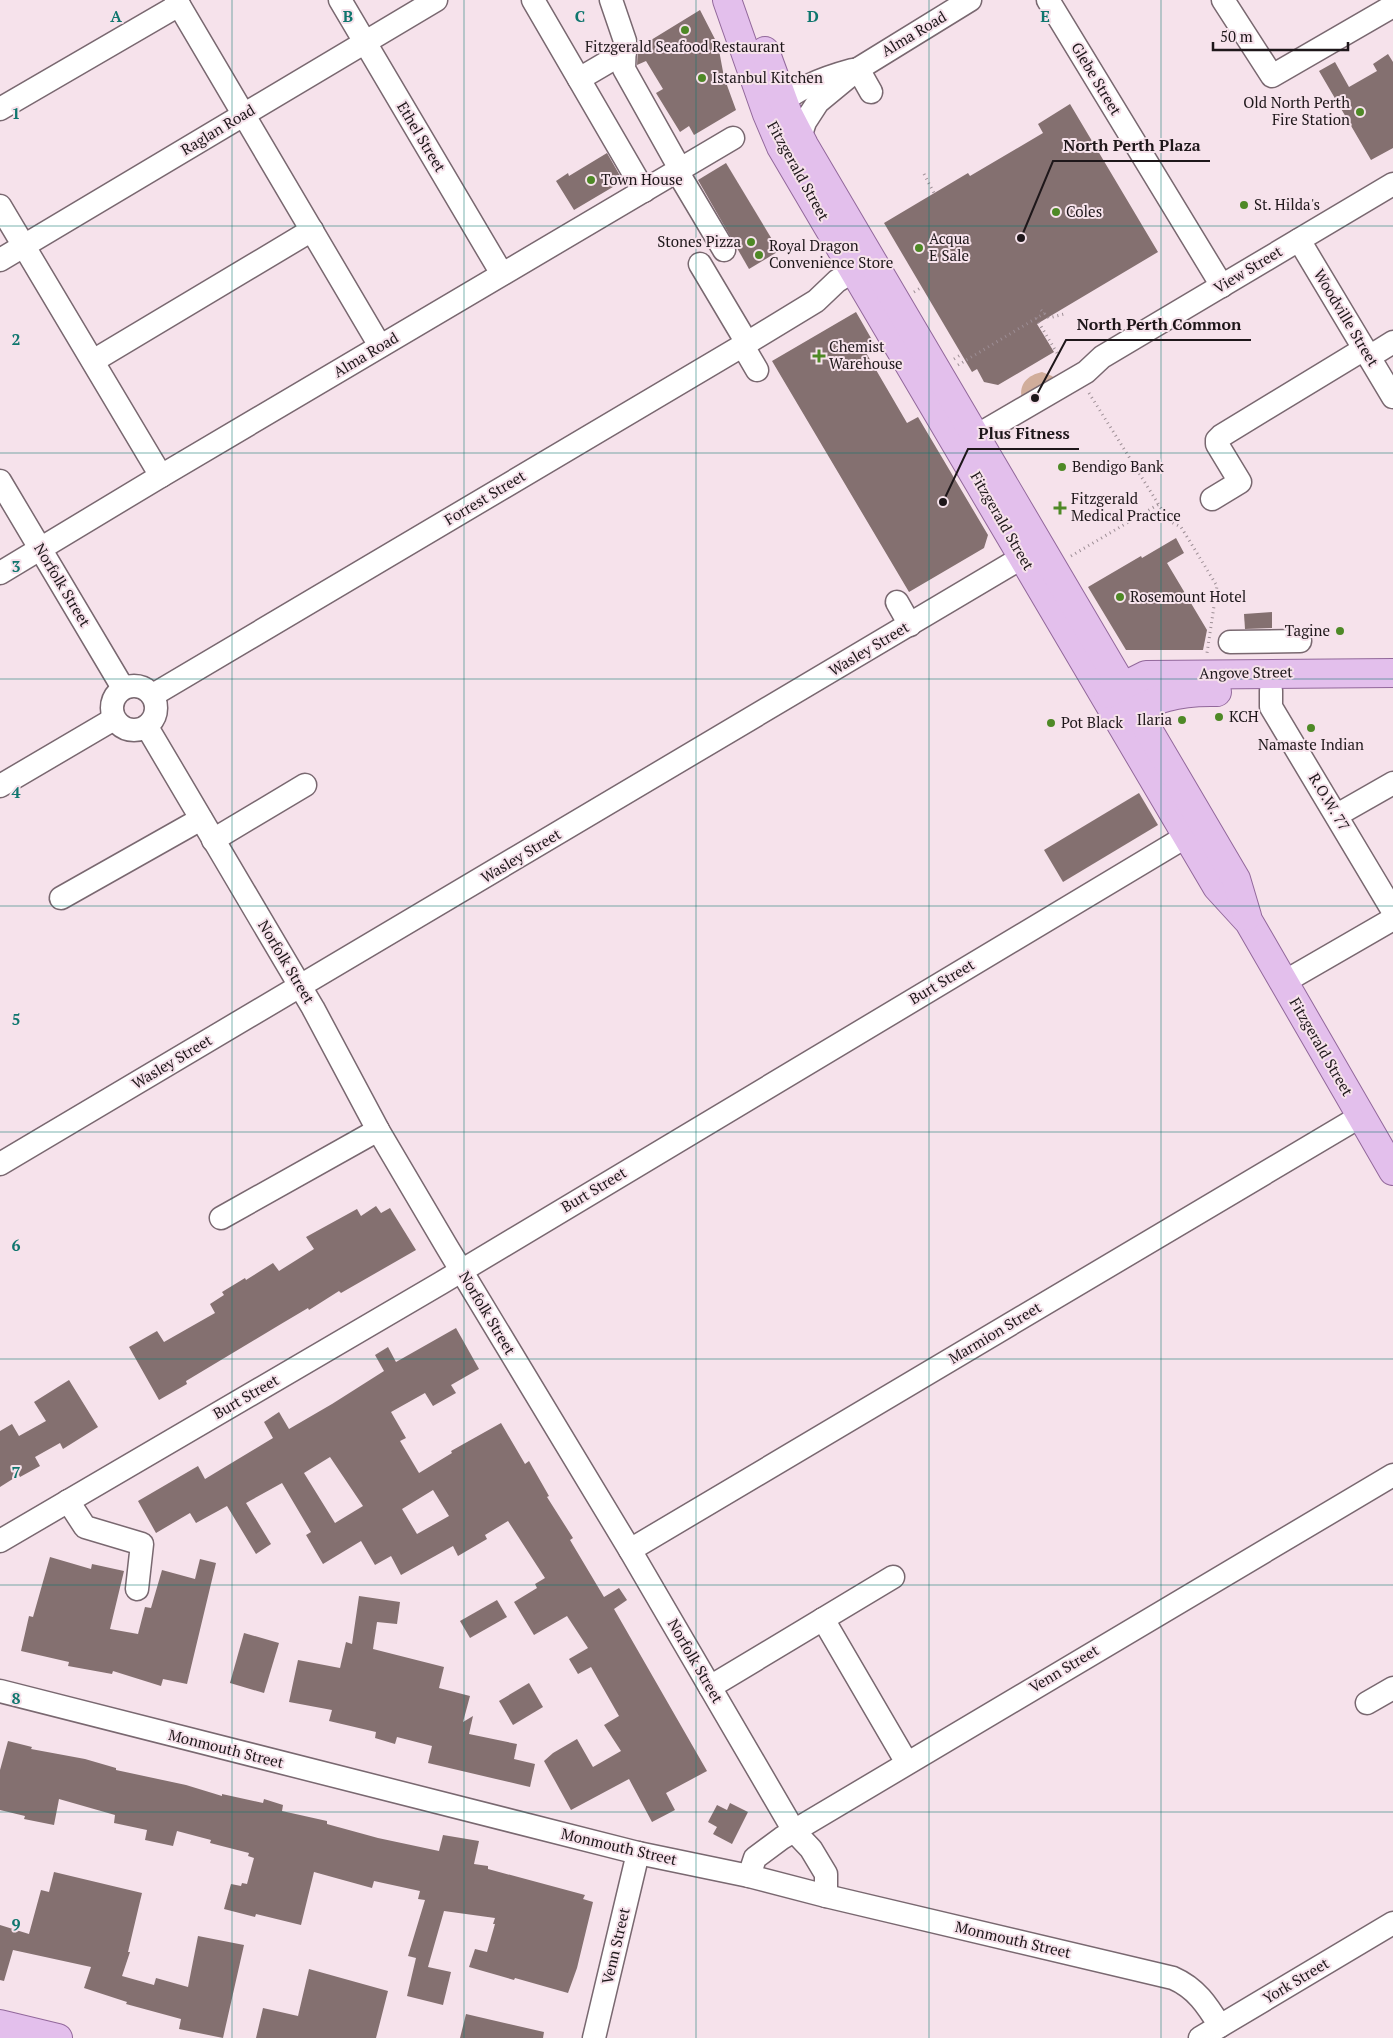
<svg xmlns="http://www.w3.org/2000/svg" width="1393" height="2038" font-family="'PT Serif',serif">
	<rect width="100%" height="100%" fill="#f6e2eb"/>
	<path fill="#d1ad9b" d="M1042 372 1052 376 1055 379 1022 399C1018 384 1028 375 1042 372Z"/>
	<g fill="#847070" fill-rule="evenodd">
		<path d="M700 10 718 45 724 77 736 110 694 135 689 126 680 132 656 93 663 89 646 61 637 65 638 48Z"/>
		<path d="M1388 54 1393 62V148L1371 160 1319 71 1335 62 1349 87 1377 71 1373 64Z"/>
		<path d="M1070 104 1158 252 1037 324 1054 352 998 385 984 382 977 369 972 372 884 223 968 173 970 176 1043 133 1038 124Z"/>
		<path d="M607 153 623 181 574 210 556 181 568 173 569 176Z"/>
		<path d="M726 163 779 251 749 269 698 180Z"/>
		<path d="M856 312 875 345 865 351 907 423 918 417 988 535 984 548 909 592 772 361Z"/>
		<path d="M1176 538 1184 553 1167 563 1207 630 1203 650H1126L1088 587 1141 556 1142 558Z"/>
		<path d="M1272 612V628L1245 629 1244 614Z"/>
		<path d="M1139 793 1158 825 1063 882 1044 850Z"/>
		<path d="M376 1206 381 1213 390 1208 416 1250 341 1293 339 1291 309 1310 308 1308 281 1324 186 1381 187 1384 159 1400 129 1347 157 1331 164 1342 215 1313 210 1304 224 1295 222 1292 245 1278 246 1280 273 1263 279 1271 314 1249 306 1237 357 1209 361 1216Z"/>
		<path d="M456 1328 479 1369 451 1385 456 1393 433 1406 425 1393 391 1412 406 1438 400 1441 419 1473 452 1453 451 1451 501 1423 525 1464 529 1461 549 1496 547 1497 573 1538 570 1540 604 1597 619 1588 627 1600 614 1609 707 1771 666 1793 675 1810 652 1822 629 1779 571 1810 544 1761 553 1753 577 1739 593 1767 621 1751 604 1725 619 1716 591 1667 578 1674 569 1659 588 1648 567 1616 534 1635 514 1602 537 1588 535 1584 545 1578 508 1521 485 1535 487 1539 458 1556 453 1546 401 1575 391 1556 375 1565 361 1541 323 1564 306 1535 311 1532 282 1483 246 1503 271 1544 256 1554 227 1506 196 1523 190 1513 156 1533 138 1501 198 1466 205 1479 273 1438 264 1422 279 1412 289 1429 332 1404 384 1371 375 1355 388 1347 396 1362ZM330 1457 363 1506 335 1523 304 1473ZM433 1490 449 1516 417 1534 402 1509Z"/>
		<path d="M69 1380 98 1427 63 1449 60 1443 35 1457 40 1466 20 1477 19 1475 0 1487V1431L12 1424 19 1436 46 1421 34 1402Z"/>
		<path d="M50 1557 91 1569 92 1564 124 1571 110 1629 138 1634 145 1607 151 1608 162 1570 195 1579 200 1559 216 1563 187 1684 163 1679 161 1686 113 1671 112 1674 68 1666 69 1662 21 1651 29 1616 33 1617Z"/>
		<path d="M359 1596 400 1602 397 1624 377 1622 373 1649 444 1667 439 1688 470 1696 463 1722 473 1716 469 1734 517 1744 514 1759 535 1764 530 1787 428 1763 432 1746 397 1737 395 1744 375 1738 376 1732 329 1721 332 1710 289 1702 298 1660 340 1668 346 1642 352 1644Z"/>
		<path d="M497 1600 507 1617 470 1638 460 1621Z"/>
		<path d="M244 1633 279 1643 264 1693 230 1683Z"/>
		<path d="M529 1683 543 1707 513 1725 499 1701Z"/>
		<path d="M8 1741 32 1747 31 1749 85 1759 116 1768V1770L186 1785 222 1796V1794L263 1803 264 1799 283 1805 282 1811 327 1821V1824L378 1838 439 1851 443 1835 479 1841 474 1864 488 1866V1869L585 1895 583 1899 593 1902 577 1968 568 1993 515 1978 514 1980 469 1967 475 1949 487 1952 495 1924H493L495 1918 444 1911 428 1967 451 1972 443 2005 407 1996 416 1958 408 1956 425 1900 418 1899 420 1891 374 1881 372 1888 314 1872 301 1925 256 1914 255 1917 224 1909 231 1884 241 1886 242 1883 247 1884 254 1858 248 1856 249 1853 210 1843 211 1840 177 1831 173 1846 145 1840 147 1830 114 1823 115 1815 59 1799 54 1825 24 1819 25 1816 0 1810V1770Z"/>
		<path d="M730 1803 748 1812 732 1844 713 1834 717 1827 708 1822 717 1805 727 1810Z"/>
		<path d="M54 1872 142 1893 128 1952H130L122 1976 154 1985 156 1978 188 1987 198 1936 244 1945 223 2038 179 2029 181 2019 126 2004 127 2002 84 1988 91 1967 13 1950 4 1981 0 1980V1925L29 1934 41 1890 49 1892Z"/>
		<path d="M309 1969 388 1991 376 2038H256L263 2008 298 2016Z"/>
		<path d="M466 2014 544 2032 543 2038H460Z"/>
	</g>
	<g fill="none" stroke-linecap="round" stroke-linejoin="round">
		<g stroke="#796870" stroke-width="25">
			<g id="minor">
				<path d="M176 0 380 346"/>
				<path d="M340 0 502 274"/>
				<path d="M533 0 644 191"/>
				<path d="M611 0 625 41 624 69 680 169"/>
				<path d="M1048 0 1222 286"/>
				<path d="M1223 0 1272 76 1393 6"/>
				<path d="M858 69 871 92"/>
				<path d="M579 79 625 52"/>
				<path d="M0 109 179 5"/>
				<path d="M770 111C796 89 819 79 852 70"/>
				<path d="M800 137 805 122 818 102 858 69 970 0"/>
				<path d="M677 171 724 250"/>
				<path d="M0 206 161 476"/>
				<path d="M1299 240 1393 397"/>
				<path d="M0 260 436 0"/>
				<path d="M700 264 747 343"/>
				<path d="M743 346 757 370"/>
				<path d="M1369 357 1393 342"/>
				<path d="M93 361 312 230"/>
				<path d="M976 436 1086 372 1102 357 1393 184"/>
				<path d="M0 481 123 688"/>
				<path d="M1212 499 1240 482 1217 444V440L1221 436 1364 349"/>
				<path d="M0 573 161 476 733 138"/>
				<path d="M897 602 910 625"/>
				<path d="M1230 642 1300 641"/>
				<circle cx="134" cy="708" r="22"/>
				<path d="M1271 691V707L1393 911"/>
				<path d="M153 695 747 343 816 301 837 281 868 262"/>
				<path d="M147 727 313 1008 378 1130 447 1247 630 1550 794 1831 811 1849 826 1874V1896"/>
				<path d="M0 786 114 719"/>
				<path d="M1337 815 1393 783"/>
				<path d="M213 840 305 785"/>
				<path d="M61 898 201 819"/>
				<path d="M1284 982 1393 919"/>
				<path d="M0 1164 1038 548"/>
				<path d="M221 1218 378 1130"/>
				<path d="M68 1501 85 1527 142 1544 137 1589"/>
				<path d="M0 1541 441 1283 1187 836"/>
				<path d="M630 1550 1361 1116"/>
				<path d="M823 1619 907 1763"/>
				<path d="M710 1687 893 1577"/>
				<path d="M0 1691 638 1853 749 1876 826 1896 1173 1978C1196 1988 1207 2005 1220 2026"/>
				<path d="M1367 1703 1393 1688"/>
				<path d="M749 1876 755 1858 782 1838 1393 1475"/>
				<path d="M594 2038 638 1853"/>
				<path d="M1200 2038 1393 1923"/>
			</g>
		</g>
		<g stroke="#92689b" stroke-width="30">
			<g id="major">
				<path d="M727 0 767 114 781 147 1217 887 1249 922 1393 1171"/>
				<path d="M765 51 788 114 804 145 1236 879 1247 916"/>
				<path d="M1108 694 1146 675 1393 673"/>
				<path d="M1120 719C1156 698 1175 691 1217 692"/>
				<path d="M0 2024 58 2038"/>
			</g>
		</g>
		<g stroke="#9d8e95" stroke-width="3" stroke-dasharray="1 4" stroke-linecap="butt">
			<path d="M924 174 935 195"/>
			<path d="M914 292 922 287"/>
			<path d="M1041 310 1049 318 1064 314"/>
			<path d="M1036 318 1057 353"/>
			<path d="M954 359 962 354"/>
			<path d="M958 365 1045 313"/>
			<path d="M1089 393 1169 521 1181 527 1217 586 1207 653"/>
			<path d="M1071 556 1159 504"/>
		</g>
		<use href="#minor" stroke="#fff" stroke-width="22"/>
		<use href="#major" stroke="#e3bfec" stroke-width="28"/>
	</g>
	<path fill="none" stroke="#0f766e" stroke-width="1" stroke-opacity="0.55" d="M232 0V2038M464 0V2038M696 0V2038M929 0V2038M1161 0V2038M0 226H1393M0 453H1393M0 679H1393M0 906H1393M0 1132H1393M0 1359H1393M0 1585H1393M0 1812H1393"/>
	<g fill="#4e8926" stroke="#f6e2eb" stroke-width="2">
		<circle cx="685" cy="30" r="5"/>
		<circle cx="702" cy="78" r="5"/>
		<circle cx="1360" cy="112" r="5"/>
		<circle cx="591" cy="180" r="5"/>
		<circle cx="1244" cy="205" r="5"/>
		<circle cx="1056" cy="212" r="5"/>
		<circle cx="751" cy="242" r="5"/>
		<circle cx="919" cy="248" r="5"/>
		<circle cx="759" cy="255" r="5"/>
		<path d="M816.5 348.5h5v5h5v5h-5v5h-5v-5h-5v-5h5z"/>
		<circle cx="1062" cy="467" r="5"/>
		<path d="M1057.5 500.5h5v5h5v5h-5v5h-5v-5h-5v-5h5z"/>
		<circle cx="1120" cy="597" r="5"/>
		<circle cx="1340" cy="631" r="5"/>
		<circle cx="1219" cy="717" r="5"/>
		<circle cx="1182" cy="720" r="5"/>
		<circle cx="1051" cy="723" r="5"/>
		<circle cx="1311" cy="728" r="5"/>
	</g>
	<g text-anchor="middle" stroke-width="4" stroke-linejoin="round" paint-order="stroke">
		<g font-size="15" fill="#1e171a" stroke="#f6e2eb">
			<text transform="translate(914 34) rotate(-31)" y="5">Alma Road</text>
			<text transform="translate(1096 79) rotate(59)" y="5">Glebe Street</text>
			<text transform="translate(218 130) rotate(-31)" y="5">Raglan Road</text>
			<text transform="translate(421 137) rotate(59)" y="5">Ethel Street</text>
			<text transform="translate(798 171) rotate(61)" y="5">Fitzgerald Street</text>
			<text transform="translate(1248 270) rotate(-31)" y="5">View Street</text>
			<text transform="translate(1346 318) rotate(59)" y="5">Woodville Street</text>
			<text transform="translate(366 355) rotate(-31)" y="5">Alma Road</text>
			<text transform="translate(485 498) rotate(-31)" y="5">Forrest Street</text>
			<text transform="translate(1002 521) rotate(60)" y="5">Fitzgerald Street</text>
			<text transform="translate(62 585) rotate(59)" y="5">Norfolk Street</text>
			<text transform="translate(869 649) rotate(-31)" y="5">Wasley Street</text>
			<text transform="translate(1246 673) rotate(-1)" y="5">Angove Street</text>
			<text transform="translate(1329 802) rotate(59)" y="5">R.O.W. 77</text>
			<text transform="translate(521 856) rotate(-31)" y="5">Wasley Street</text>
			<text transform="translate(286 962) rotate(59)" y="5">Norfolk Street</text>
			<text transform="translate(942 982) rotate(-31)" y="5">Burt Street</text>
			<text transform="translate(1321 1047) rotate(60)" y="5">Fitzgerald Street</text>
			<text transform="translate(172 1062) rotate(-31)" y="5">Wasley Street</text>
			<text transform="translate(594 1190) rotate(-31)" y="5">Burt Street</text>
			<text transform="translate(487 1313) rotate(59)" y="5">Norfolk Street</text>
			<text transform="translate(995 1333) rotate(-31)" y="5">Marmion Street</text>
			<text transform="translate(246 1397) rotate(-30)" y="5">Burt Street</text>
			<text transform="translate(695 1661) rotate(60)" y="5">Norfolk Street</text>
			<text transform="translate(1064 1669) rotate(-31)" y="5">Venn Street</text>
			<text transform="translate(226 1749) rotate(14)" y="5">Monmouth Street</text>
			<text transform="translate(619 1847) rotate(13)" y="5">Monmouth Street</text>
			<text transform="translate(1013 1940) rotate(13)" y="5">Monmouth Street</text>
			<text transform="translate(616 1946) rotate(-77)" y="5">Venn Street</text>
			<text transform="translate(1296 1981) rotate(-31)" y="5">York Street</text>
		</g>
		<g font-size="15" fill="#1e171a" stroke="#f6e2eb" text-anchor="start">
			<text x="685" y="52" text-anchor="middle">Fitzgerald Seafood Restaurant</text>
			<text x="712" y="83">Istanbul Kitchen</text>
			<text x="1350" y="108" text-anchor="end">Old North Perth<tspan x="1350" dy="17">Fire Station</tspan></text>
			<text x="601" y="185">Town House</text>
			<text x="1254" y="210">St. Hilda's</text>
			<text x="1066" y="217">Coles</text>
			<text x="929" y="244">Acqua<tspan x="929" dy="17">E Sale</tspan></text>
			<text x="741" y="247" text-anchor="end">Stones Pizza</text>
			<text x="769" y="251">Royal Dragon<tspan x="769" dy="17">Convenience Store</tspan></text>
			<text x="829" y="352">Chemist<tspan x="829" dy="17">Warehouse</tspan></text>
			<text x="1072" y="472">Bendigo Bank</text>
			<text x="1071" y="504">Fitzgerald<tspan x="1071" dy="17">Medical Practice</tspan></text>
			<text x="1130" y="602">Rosemount Hotel</text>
			<text x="1330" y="636" text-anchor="end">Tagine</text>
			<text x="1229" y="722">KCH</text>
			<text x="1172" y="725" text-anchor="end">Ilaria</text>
			<text x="1061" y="728">Pot Black</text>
			<text x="1311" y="750" text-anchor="middle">Namaste Indian</text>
		</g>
	</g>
	<g font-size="16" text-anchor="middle" font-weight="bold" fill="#0f766e" stroke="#f6e2eb" stroke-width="4" stroke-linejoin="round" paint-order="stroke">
		<text x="116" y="22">A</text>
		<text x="348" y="22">B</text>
		<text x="580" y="22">C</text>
		<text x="813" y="22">D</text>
		<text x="1045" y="22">E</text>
		<text x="16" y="119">1</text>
		<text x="16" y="345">2</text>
		<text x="16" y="572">3</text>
		<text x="16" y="798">4</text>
		<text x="16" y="1025">5</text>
		<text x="16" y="1251">6</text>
		<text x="16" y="1478">7</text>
		<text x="16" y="1704">8</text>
		<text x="16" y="1930">9</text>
	</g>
	<path fill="none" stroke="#1e171a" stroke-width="2" d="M1021 238L1053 161H1210M1035 398L1066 340H1251M943 502L968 449H1079"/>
	<g fill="#1e171a" stroke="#f6e2eb" stroke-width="2">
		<circle cx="1021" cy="238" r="5"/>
		<circle cx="1035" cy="398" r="5"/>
		<circle cx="943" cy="502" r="5"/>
	</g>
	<g font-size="16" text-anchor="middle" font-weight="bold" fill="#1e171a" stroke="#f6e2eb" stroke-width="4" stroke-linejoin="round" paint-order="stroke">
		<text x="1132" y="151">North Perth Plaza</text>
		<text x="1159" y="330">North Perth Common</text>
		<text x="1024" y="439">Plus Fitness</text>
	</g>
	<path d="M1213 42v8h135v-8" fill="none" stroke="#1e171a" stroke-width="2.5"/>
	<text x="1220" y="42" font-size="15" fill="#1e171a" stroke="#f6e2eb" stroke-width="4" paint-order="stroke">50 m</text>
</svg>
